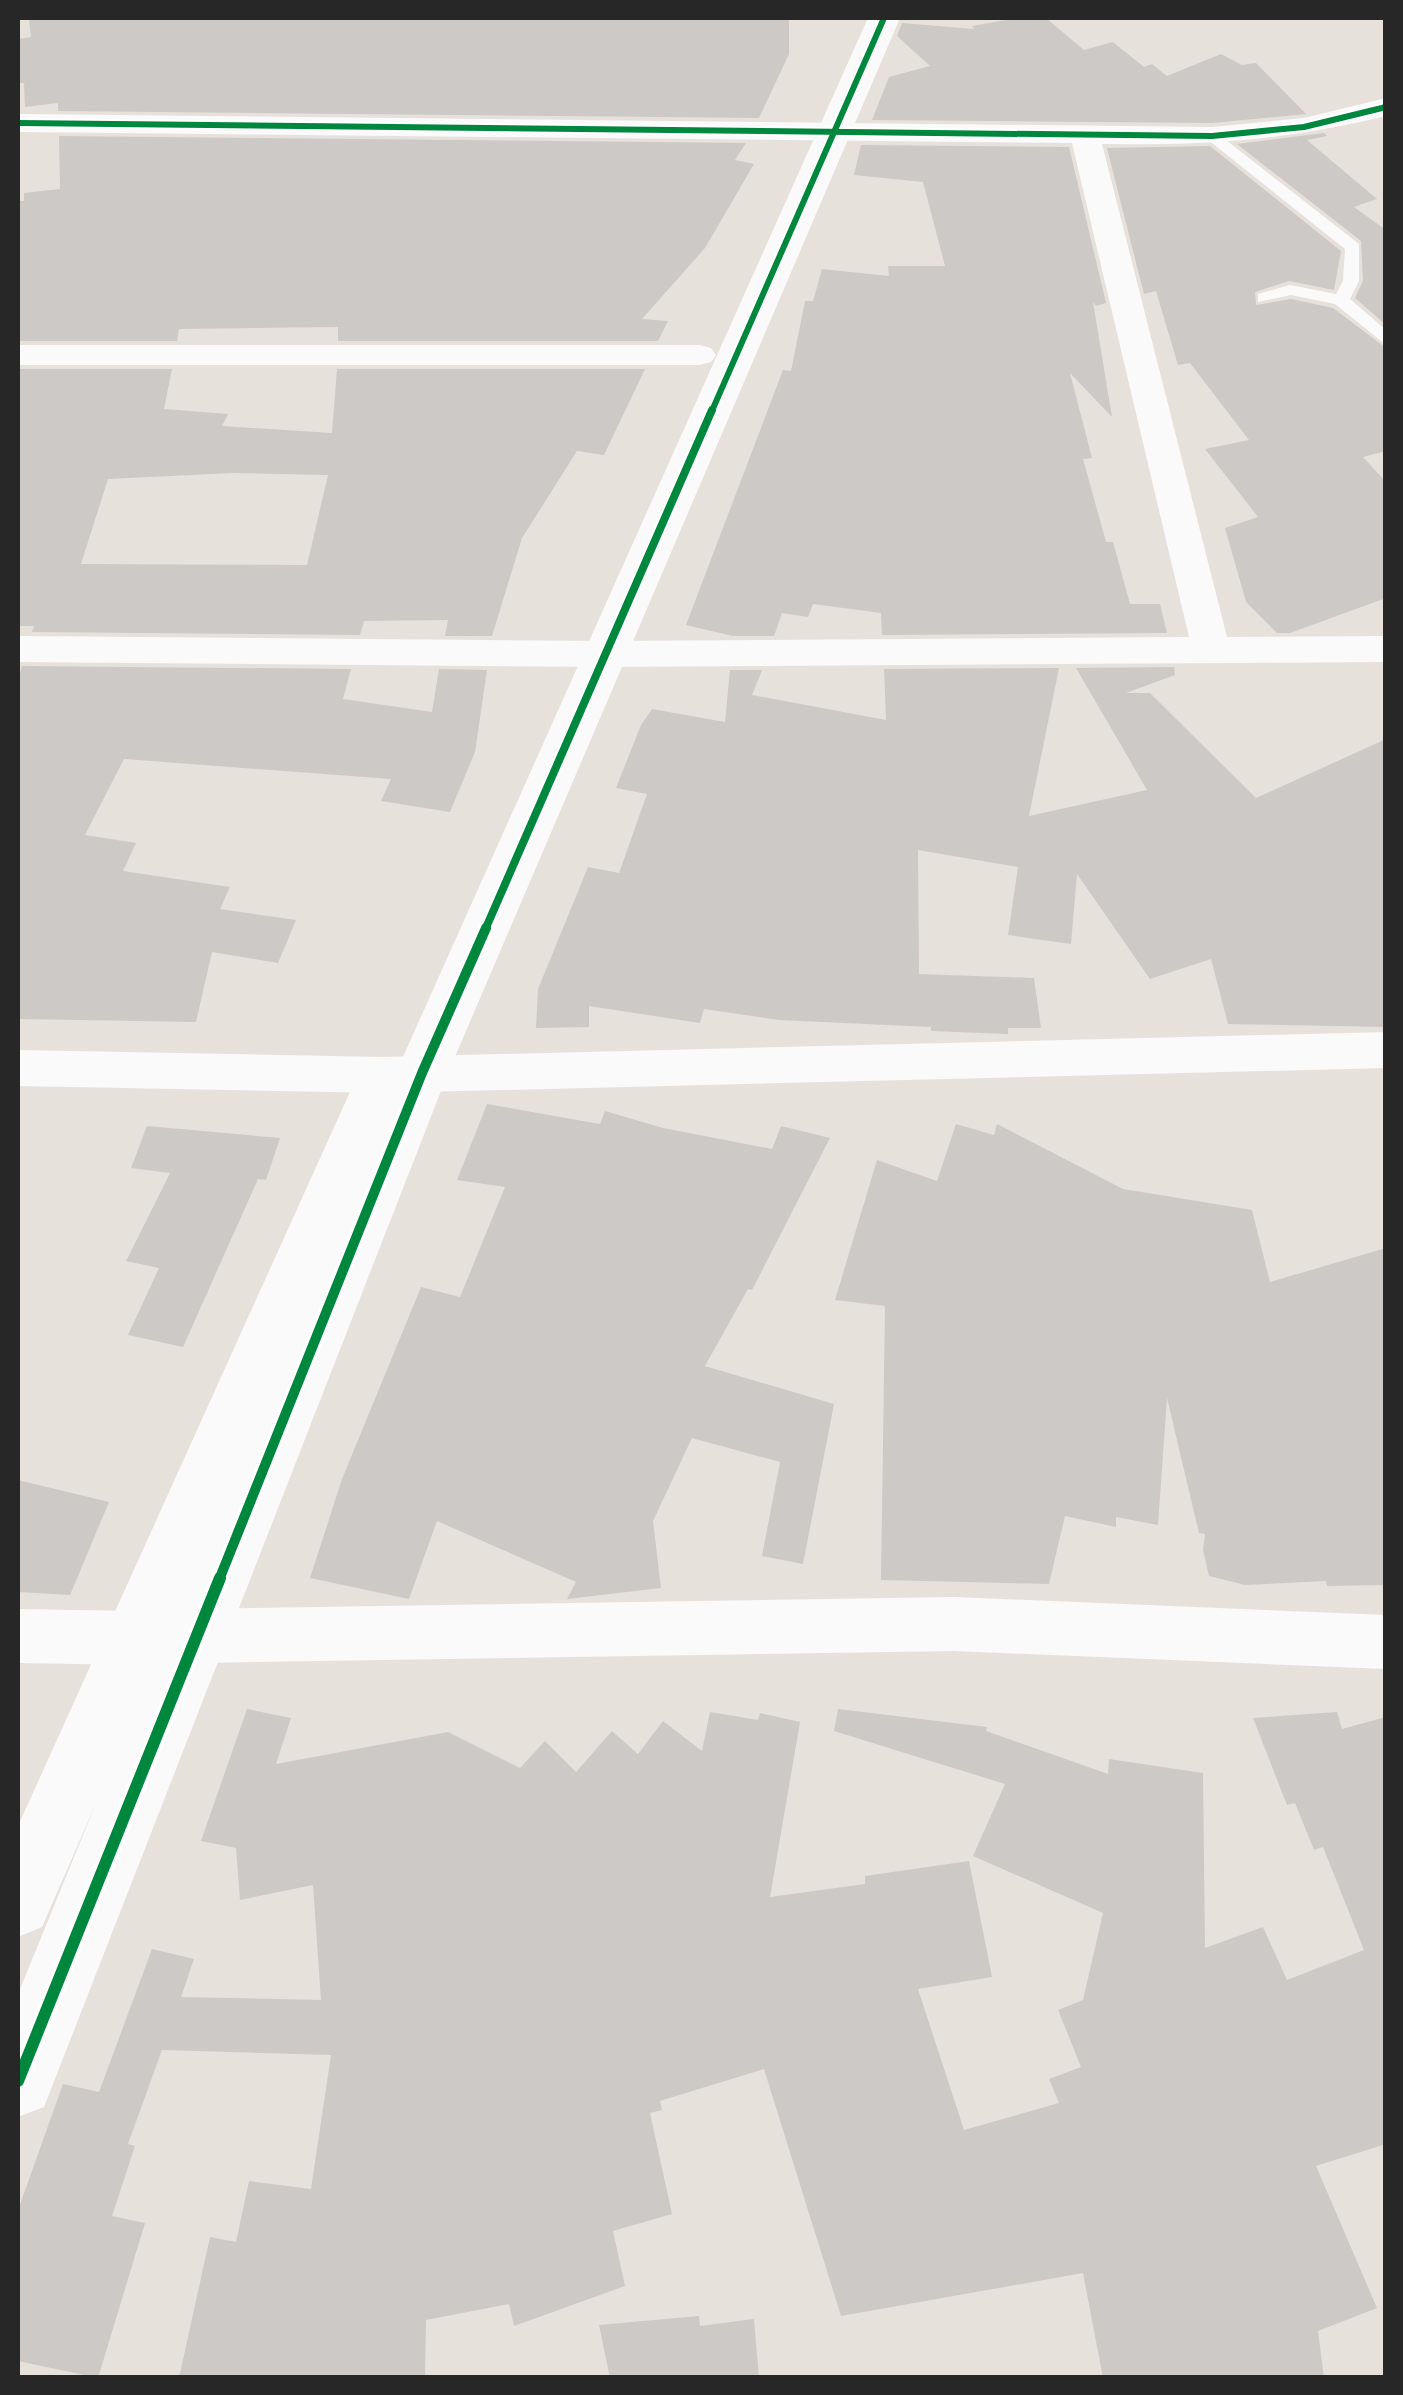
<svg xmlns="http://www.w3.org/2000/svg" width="1403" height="2395" font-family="'DM Sans',sans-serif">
	<rect width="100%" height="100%" fill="#e7e1dc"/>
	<g fill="#cdc9c6" fill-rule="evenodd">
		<path d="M29 18H789V54L759 118 58 111V103L25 107 24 83H18V39L31 37Z"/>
		<path d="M1017 18H1046L1084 50 1113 42 1144 67 1152 64 1167 76 1221 54 1242 65 1256 63 1306 114 1212 123 872 120 889 77 930 66 897 36 902 23 974 29 972 26Z"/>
		<path d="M1324 133 1327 136 1307 140 1377 199 1354 207 1386 230V325L1355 298 1363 281 1361 241 1237 144Z"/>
		<path d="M59 136 746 143 735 160 754 164 705 248 642 319 668 321 658 341H338V327L179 329 177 341H18V201H24V193L60 189Z"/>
		<path d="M861 145 1069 147 1106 303 1096 306 1093 302 1112 417 1070 373 1092 458 1083 459 1106 542H1113L1130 604H1160L1167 633 882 635 881 613 813 604 808 617 782 613 774 636H733L686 625 783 370 791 371 805 301H813L822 269 889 276 888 266H945L923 182 854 175Z"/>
		<path d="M1210 146 1341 251 1334 290 1289 281 1255 292 1256 305 1291 299 1333 308 1386 348V451L1363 457 1386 482V598L1290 633H1277L1246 602 1225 528 1258 517 1205 449 1249 440 1190 363 1178 365 1156 291 1144 294 1107 148Z"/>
		<path d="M18 369H172L164 409 228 414 222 426 332 433 337 369H645L604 455 577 451 522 538 492 636H445L448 620 364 621 360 635 32 632 34 626H18ZM233 473 328 475 307 565 81 564 108 479Z"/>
		<path d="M22 666 351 669 343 699 432 712 439 669 487 670 475 752 450 812 381 801 391 779 124 759 85 835 136 843 123 871 230 887 220 909 296 920 278 963 212 952 196 1022 18 1019V681Z"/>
		<path d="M1174 667 1175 675 1126 693H1150L1256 798 1386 739V1027L1228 1024 1211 959 1150 979 1077 874 1071 944 1008 935 1018 867 918 850 919 974 1034 978 1041 1028H1008V1034L931 1031V1027L779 1020 704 1009 700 1023 589 1006V1027L536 1028 538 989 588 867 619 873 647 794 616 788 641 725 652 709 725 722 730 670H762L752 695 886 720 884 669 1059 668 1029 816 1147 790 1076 668Z"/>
		<path d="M487 1104 600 1124 605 1111 663 1128 772 1149 781 1126 830 1138 752 1290 748 1289 705 1366 834 1404 803 1564 762 1556 780 1462 692 1438 653 1521 661 1588 567 1599 576 1582 437 1521 409 1599 310 1578 342 1479 421 1287 460 1297 505 1187 457 1180Z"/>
		<path d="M956 1124 994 1135 997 1124 1123 1189 1252 1210 1270 1282 1386 1248V1585L1327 1586 1326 1581 1245 1585 1209 1576 1203 1550 1205 1534 1199 1533 1167 1398 1158 1525 1116 1517V1527L1065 1516 1049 1584 881 1580 885 1306 835 1300 877 1160 937 1181Z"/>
		<path d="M147 1126 280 1138 266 1180 258 1179 183 1347 128 1335 159 1268 126 1261 170 1173 131 1168Z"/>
		<path d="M18 1480 109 1502 70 1595 18 1592Z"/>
		<path d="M247 1709 291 1718 276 1764 448 1732 520 1768 545 1741 576 1772 612 1731 638 1754 663 1721 702 1751 710 1712 758 1720 760 1713 800 1722 770 1897 865 1884V1876L969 1861 992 1977 918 1989 964 2130 1059 2103 1049 2079 1081 2067 1058 2010 1083 2000 1103 1913 973 1856 1005 1784 834 1731 838 1709 987 1727 986 1731 1108 1774 1109 1759 1203 1773 1205 1948 1263 1927 1287 1980 1364 1950 1323 1847 1314 1850 1295 1803 1287 1805 1253 1718 1337 1712 1342 1729 1386 1717V2144L1316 2166 1377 2308 1318 2331 1324 2378H1103L1083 2273 841 2316 764 2069 660 2101 662 2110 650 2113 672 2214 613 2231 625 2286 514 2326 509 2304 426 2320 425 2378H179L210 2237 236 2242 249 2181 311 2189 331 2055 162 2050 128 2144 135 2146 112 2216 145 2223 98 2378 18 2361V2210L63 2084 99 2092 152 1949 194 1959 181 1997 321 2000 313 1885 240 1900 236 1848 201 1841Z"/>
		<path d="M699 2316 700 2326 754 2319 759 2378H610L599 2325Z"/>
	</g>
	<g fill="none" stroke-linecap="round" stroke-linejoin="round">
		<path fill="#fbfafa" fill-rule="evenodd" d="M1207 133H1217L1359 244V281L1350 299 1386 330V345L1335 304 1291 295 1258 302V294L1290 285 1336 294 1343 281 1345 249 1207 139Z"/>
		<g fill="#fbfafa" fill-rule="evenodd">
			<path d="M1386 98V116C1282 141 1208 145 1102 144L1227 637 1386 636V662L604 667 18 662V636L604 641 1189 637 1072 143 18 132V114L1212 127 1304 118Z"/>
			<path d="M18 345H699L711 348 716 355 711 362 699 365H18Z"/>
			<path d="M1386 1032V1068L383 1093 18 1086V1050L383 1057Z"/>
			<path d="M954 1597 1386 1615V1669L954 1651 196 1663 177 1655 169 1636 177 1617 196 1609Z"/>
			<path d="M18 1609 134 1611 153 1619 161 1638 153 1657 134 1665 18 1663Z"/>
		</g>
		<path fill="#fbfafa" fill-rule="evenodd" d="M868 18H900L448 1073 44 2107 18 2117V1994L97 1801 42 1927 18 1937V1826L350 1092 357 1077 376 1070 394 1077Z"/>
		<g stroke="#fff" stroke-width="10">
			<g id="cycleway-far3">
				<path d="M18 123 1212 136 1304 127 1386 107"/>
				<path d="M711 413 884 18"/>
			</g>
		</g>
		<g stroke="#fff" stroke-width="12">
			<path id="cycleway-far2" d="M485 930 712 410"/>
		</g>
		<g stroke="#fff" stroke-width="16">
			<path id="cycleway-far1" d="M219 1580 422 1073 486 928"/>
		</g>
		<g stroke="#fff" stroke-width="19">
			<path id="cycleway" d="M18 2081 220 1578"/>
		</g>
		<use href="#cycleway-far3" stroke="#00873e" stroke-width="6"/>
		<use href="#cycleway-far2" stroke="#00873e" stroke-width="8"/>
		<use href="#cycleway-far1" stroke="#00873e" stroke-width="10"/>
		<use href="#cycleway" stroke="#00873e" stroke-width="12"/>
	</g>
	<rect width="1403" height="2395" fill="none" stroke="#272727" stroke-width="40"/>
</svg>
